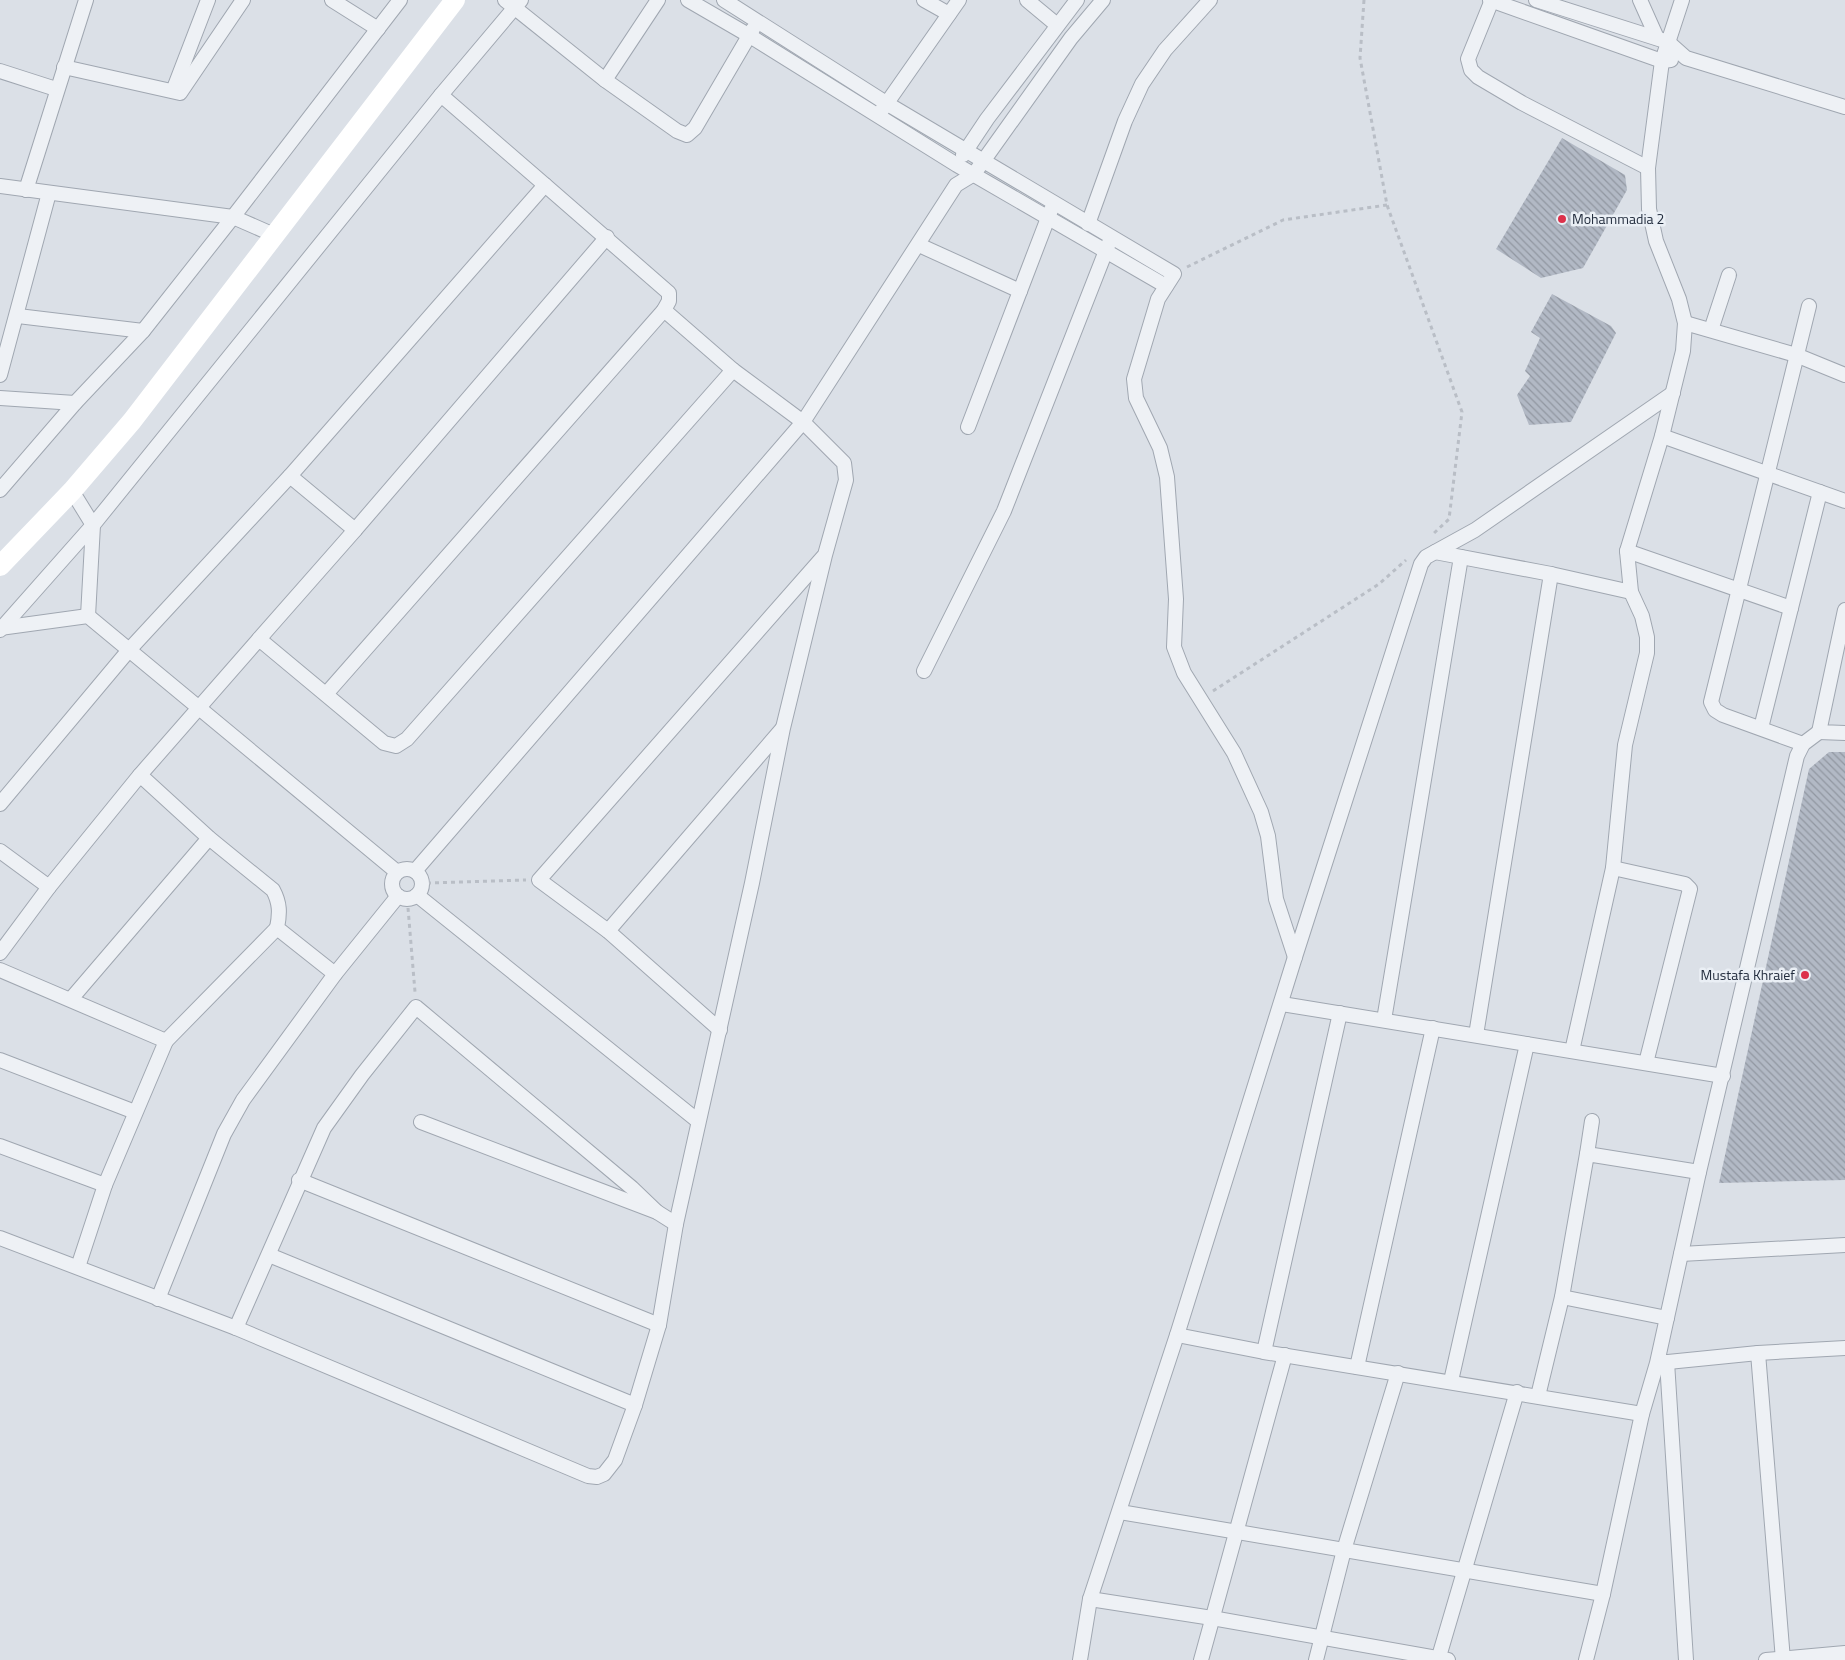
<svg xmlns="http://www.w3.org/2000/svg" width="1845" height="1660" font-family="'Titillium Web',sans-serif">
	<defs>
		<pattern id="building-back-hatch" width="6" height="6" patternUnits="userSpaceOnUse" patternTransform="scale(1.25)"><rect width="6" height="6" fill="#b2b9c5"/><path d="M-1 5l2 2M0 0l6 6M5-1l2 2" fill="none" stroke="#9197a1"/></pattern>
	</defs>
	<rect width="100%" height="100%" fill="#dbe0e7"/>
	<g fill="url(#building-back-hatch)">
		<path d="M1562 138 1625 175 1627 190 1583 268 1541 278 1496 249Z"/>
		<path d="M1552 294 1611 326 1616 333 1571 422 1529 425 1517 395 1530 376 1525 371 1540 338 1531 332Z"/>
		<path d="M1829 752H1845V1180L1719 1183 1809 769Z"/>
	</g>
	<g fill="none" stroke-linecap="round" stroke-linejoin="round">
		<g stroke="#a0a7b1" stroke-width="16">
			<g id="street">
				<path d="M332 0 378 29"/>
				<path d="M505 0 605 80"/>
				<path d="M658 0 605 80 677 131 687 135 695 128 753 29"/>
				<path d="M688 0 750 36 957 165 1166 286"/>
				<path d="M724 0 886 103 1174 274 1158 299 1134 379 1136 398 1160 448 1167 477 1176 599 1174 647 1184 673 1234 753 1261 812 1268 836 1276 899 1295 957"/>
				<path d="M924 0 949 14"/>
				<path d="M1027 0 1057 25"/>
				<path d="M1490 0 1662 61 1671 60"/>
				<path d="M1492 0 1468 59 1471 70 1478 77 1522 103 1648 168"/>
				<path d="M1536 0 1668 42 1686 58 1845 107"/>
				<path d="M1640 0 1657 38"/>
				<path d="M64 67 180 93 243 0"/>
				<path d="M0 71 56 89"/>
				<path d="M173 91 208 0"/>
				<path d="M441 95 545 185 290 476 355 530 607 237"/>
				<path d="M882 110 959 0"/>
				<path d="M963 155 987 119 1077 0"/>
				<path d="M0 186 233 217"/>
				<path d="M26 190 86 0"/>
				<path d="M1088 224 1125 121 1142 84 1165 50 1210 0"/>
				<path d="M274 235 233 217 400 0"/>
				<path d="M919 245 1020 291"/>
				<path d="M18 316 143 331"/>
				<path d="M1685 323 1796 355 1845 375"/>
				<path d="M1711 330 1729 275"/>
				<path d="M0 375 49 193"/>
				<path d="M0 398 75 403"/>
				<path d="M968 427 1051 210"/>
				<path d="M1662 436 1845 501"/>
				<path d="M0 490 75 403 143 331 233 217"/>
				<path d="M72 491 93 525 88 616"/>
				<path d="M1627 551 1791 608"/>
				<path d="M1435 552 1551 574 1476 1035"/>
				<path d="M1551 574 1631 592"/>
				<path d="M1845 610 1819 732 1845 733"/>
				<path d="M0 628 88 616 397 872"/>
				<path d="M0 630 93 525 441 95 521 0"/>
				<path d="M259 639 355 530"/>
				<path d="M924 671 1004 511 1109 243"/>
				<path d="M326 694 664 310"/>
				<path d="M1761 728 1820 492"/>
				<path d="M1803 744 1723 715 1715 710 1711 702 1809 306"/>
				<path d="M140 775 259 639 384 743 396 746 407 739 733 370 664 310 669 301V293L545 185"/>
				<path d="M0 804 129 650 290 476"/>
				<path d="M0 851 49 887 140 775 209 838 273 890C280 903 280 913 277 928L335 974"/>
				<path d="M1613 868 1685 884 1690 889 1646 1063"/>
				<circle cx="407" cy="884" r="15"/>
				<path d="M415 871 803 422 733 370"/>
				<path d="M417 895 698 1121"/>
				<path d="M608 931 782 729"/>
				<path d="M0 953 49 887"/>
				<path d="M0 970 166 1041 105 1185"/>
				<path d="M71 999 209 838"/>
				<path d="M1282 1004 1723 1076"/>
				<path d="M1384 1020 1461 557"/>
				<path d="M720 1030 608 931 539 880 823 557"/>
				<path d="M166 1041 277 928"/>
				<path d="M1572 1051 1613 868 1625 745 1647 653V637L1642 616 1631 592 1627 551 1662 436 1683 351 1685 323 1679 299 1656 241 1649 209 1648 168 1662 61 1682 0"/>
				<path d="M0 1060 135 1112"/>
				<path d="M421 1122 657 1212 676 1224"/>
				<path d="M0 1146 105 1185 78 1267"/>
				<path d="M1587 1154 1592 1121"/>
				<path d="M299 1180 659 1325"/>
				<path d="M0 1238 236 1328 588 1476 597 1477 604 1474 615 1460 635 1405 659 1325 676 1224 752 883 783 728 825 555 846 480 844 463 803 422 956 185 974 174 1071 38 1103 0"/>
				<path d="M1681 1254 1845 1245"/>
				<path d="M269 1255 635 1405"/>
				<path d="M1562 1297 1667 1318"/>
				<path d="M158 1299 224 1134 243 1100 335 974 398 896"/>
				<path d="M236 1328 324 1128 362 1075 416 1007 632 1188 657 1212"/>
				<path d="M1177 1335 1264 1352 1642 1414"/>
				<path d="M1264 1352 1340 1013"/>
				<path d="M1758 1353 1783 1660"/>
				<path d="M1667 1362 1686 1660"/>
				<path d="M1658 1363 1758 1353 1845 1348"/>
				<path d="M1357 1367 1433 1028"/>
				<path d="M1451 1381 1527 1044"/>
				<path d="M1538 1396 1562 1297 1587 1154 1699 1172"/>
				<path d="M1120 1512 1603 1594"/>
				<path d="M1090 1599 1212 1618 1448 1660"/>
				<path d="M1080 1660 1090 1599 1177 1335 1295 957 1421 564 1426 557 1475 530 1673 393"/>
				<path d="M1201 1660 1285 1355"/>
				<path d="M1316 1660 1344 1550 1398 1373"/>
				<path d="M1438 1660 1517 1392"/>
				<path d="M1586 1660 1603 1594 1642 1414 1657 1363 1699 1172 1797 756 1803 744 1819 732"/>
				<path d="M1766 1660 1845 1653"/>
			</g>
		</g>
		<g stroke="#b9bec6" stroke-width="3" stroke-dasharray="4 4" stroke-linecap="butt">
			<path d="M1364 0 1360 58 1387 205 1462 412 1449 519 1432 535"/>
			<path d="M1187 267 1283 220 1387 205"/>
			<path d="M1213 691 1379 584 1406 560"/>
			<path d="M427 883 526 880"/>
			<path d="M408 908 415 992"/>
		</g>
		<use href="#street" stroke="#eef1f5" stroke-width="14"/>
		<path stroke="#fff" stroke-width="20" d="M0 566 72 491 132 421 455 0"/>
	</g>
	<g fill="#dc314b" stroke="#eaeff5" stroke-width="2">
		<circle cx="1562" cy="219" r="5"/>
		<circle cx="1805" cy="975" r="5"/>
	</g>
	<g text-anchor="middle" stroke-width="5" stroke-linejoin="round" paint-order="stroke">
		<g font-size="14" fill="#242e3f" stroke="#eaeff5" text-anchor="start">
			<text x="1572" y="224">Mohammadia 2</text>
			<text x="1795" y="980" text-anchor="end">Mustafa Khraief</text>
		</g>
	</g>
</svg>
